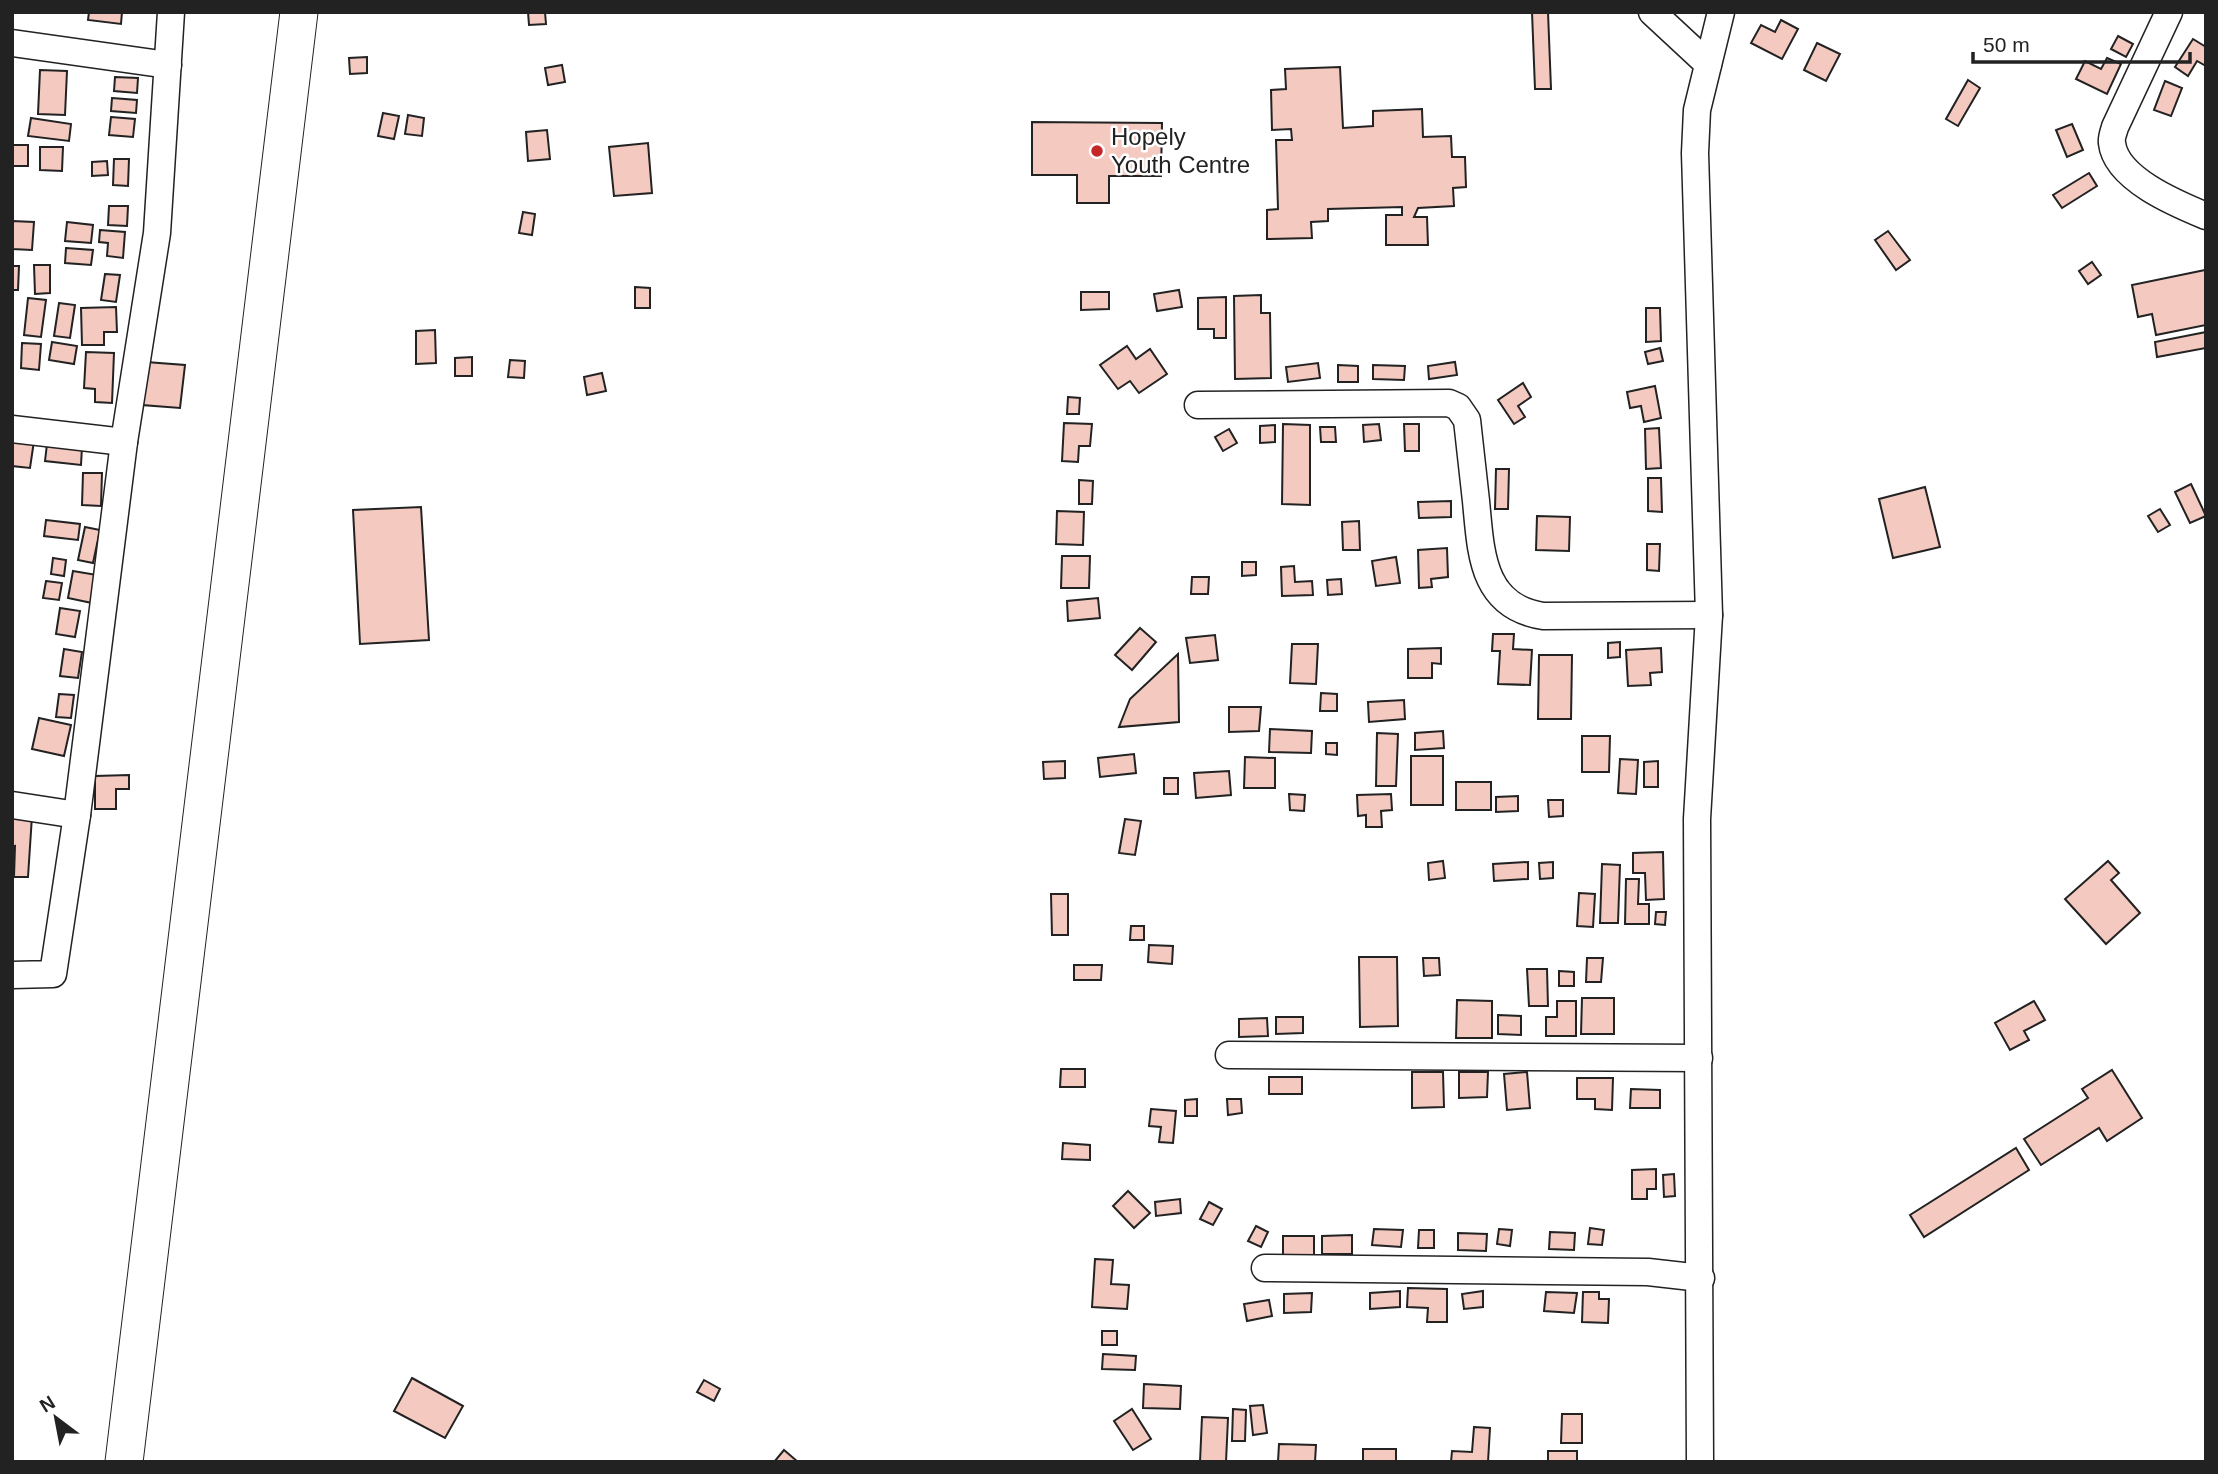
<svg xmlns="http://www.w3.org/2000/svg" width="2218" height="1474" font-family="Arial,sans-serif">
	<rect width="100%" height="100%" fill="#fff"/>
	<g fill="#f3c9c0" stroke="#222" stroke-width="2">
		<path d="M89 12H122L121 24 88 20Z"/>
		<path d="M528 12H545L546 24 529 25Z"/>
		<path d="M1532 12H1548L1551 89H1535Z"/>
		<path d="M1781 20 1798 29 1782 59 1751 43 1761 25 1775 32Z"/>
		<path d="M2118 36 2133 44 2126 57 2111 49Z"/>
		<path d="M2193 39 2206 47V66L2197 61 2188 76 2175 67Z"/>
		<path d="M1817 43 1840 54 1826 81 1804 70Z"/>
		<path d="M367 57V73L350 74 349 58Z"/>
		<path d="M2107 58 2121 64 2107 94 2076 79 2085 61 2101 69Z"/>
		<path d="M562 65 565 82 548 85 545 68Z"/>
		<path d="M1340 67 1343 128 1373 126V111L1422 109 1423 137 1451 136 1452 157H1465L1466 187 1453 188 1454 206 1418 208 1414 217H1427L1428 245H1386V215H1402V207L1328 209V221L1311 222 1312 238 1267 239V210L1278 209 1276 140H1292L1291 129 1272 130 1271 90 1286 89 1285 69Z"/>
		<path d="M40 70 67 71 65 115 38 114Z"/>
		<path d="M115 77 138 78 137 93 114 91Z"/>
		<path d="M1968 80 1980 88 1958 126 1946 119Z"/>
		<path d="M2165 81 2182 88 2171 116 2154 110Z"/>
		<path d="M112 98 137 100 136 113 111 111Z"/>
		<path d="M383 113 399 116 394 139 378 136Z"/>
		<path d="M408 115 424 118 422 136 405 134Z"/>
		<path d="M111 117 135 119 133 137 109 135Z"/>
		<path d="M31 118 71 124 69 141 28 136Z"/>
		<path d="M1032 122 1162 123 1161 176H1109V203H1077V175H1032Z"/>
		<path d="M2072 124 2083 150 2067 157 2056 130Z"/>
		<path d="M547 130 550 159 528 161 526 132Z"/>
		<path d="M648 143 652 193 614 196 609 147Z"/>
		<rect x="12" y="145" width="16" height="21"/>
		<path d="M40 147H63L62 171 40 170Z"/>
		<path d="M114 159H129L128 186 113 185Z"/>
		<path d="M107 161 108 175 92 176V162Z"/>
		<path d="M2089 173 2097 186 2062 208 2053 195Z"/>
		<path d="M109 206H128L127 226 108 225Z"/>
		<path d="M523 212 535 214 532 235 519 233Z"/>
		<path d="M12 221 34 222 32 250 12 249Z"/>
		<path d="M67 222 93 225 91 243 65 241Z"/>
		<path d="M100 230 125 232 123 258 107 256 108 243 99 242Z"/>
		<path d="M1888 231 1910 260 1896 270 1875 240Z"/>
		<path d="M66 248 93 250 91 265 65 263Z"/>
		<path d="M2092 262 2101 275 2088 284 2079 271Z"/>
		<path d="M34 265H50V293L35 294Z"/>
		<path d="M12 266H19L18 290H12Z"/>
		<path d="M2205 270 2206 325 2156 335 2152 314 2138 317 2132 285Z"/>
		<path d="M105 274 120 275 116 302 101 300Z"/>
		<path d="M635 287 650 288V308H635Z"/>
		<path d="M1179 290 1182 307 1157 311 1154 294Z"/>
		<path d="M1081 292H1109V309L1081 310Z"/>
		<path d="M1261 295V313H1270L1271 378 1235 379 1234 296Z"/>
		<path d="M1226 297V338H1214V329H1198V298Z"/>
		<path d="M28 298 46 300 41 337 24 335Z"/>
		<path d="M59 303 75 305 70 338 54 336Z"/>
		<path d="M116 307 117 332H104V345H82L81 308Z"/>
		<path d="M1646 308H1660L1661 341 1646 342Z"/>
		<path d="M435 330 436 363 416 364V331Z"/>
		<path d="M2206 332V348L2157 357 2155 342Z"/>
		<path d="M52 342 77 346 74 364 49 360Z"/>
		<path d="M22 343 41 344 39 370 21 368Z"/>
		<path d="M1127 346 1136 359 1150 349 1167 374 1139 393 1130 381 1118 389 1100 365Z"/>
		<path d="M1660 348 1663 361 1648 364 1645 352Z"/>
		<path d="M86 352 114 353 112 403 95 402V389L84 388Z"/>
		<path d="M472 357V376H455V358Z"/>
		<path d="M510 360 525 361 524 378 508 377Z"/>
		<path d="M146 362 185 365 180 408 142 405Z"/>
		<path d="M1455 362 1457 375 1429 379 1428 366Z"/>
		<path d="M1318 363 1320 378 1288 382 1286 367Z"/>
		<path d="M1338 365 1358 366V382H1338Z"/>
		<path d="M1373 365 1405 366 1404 380 1373 379Z"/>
		<path d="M602 373 606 391 587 395 584 377Z"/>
		<path d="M1523 383 1531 397 1518 406 1525 417 1514 424 1498 400Z"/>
		<path d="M1655 386 1661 418 1644 422 1641 406 1630 408 1627 392Z"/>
		<path d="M1068 397 1080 398 1079 414H1067Z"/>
		<path d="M1064 423 1092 424 1090 446H1079L1078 462 1062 461Z"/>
		<path d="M1283 424 1310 425V505L1282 504Z"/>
		<path d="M1379 424 1381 440 1364 442 1363 425Z"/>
		<path d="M1404 424H1419V451H1405Z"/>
		<path d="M1275 425V442L1260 443V426Z"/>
		<path d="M1320 427H1335L1336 442H1321Z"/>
		<path d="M1659 428 1661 468 1646 469 1645 429Z"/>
		<path d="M1229 429 1237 443 1223 451 1215 437Z"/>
		<path d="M12 438 34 441 30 468 12 466Z"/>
		<path d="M47 444 82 447 81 465 45 461Z"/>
		<path d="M1496 469H1509L1508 509H1495Z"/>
		<path d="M83 473H102L101 506 82 505Z"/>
		<path d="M1648 478H1661L1662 512 1648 511Z"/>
		<path d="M1079 480 1093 481 1092 504H1079Z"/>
		<path d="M2191 484 2206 516 2190 523 2175 492Z"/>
		<path d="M1925 487 1940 547 1893 558 1879 499Z"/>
		<path d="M1451 501V517L1419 518 1418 502Z"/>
		<path d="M421 507 429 640 360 644 353 510Z"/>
		<path d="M2160 509 2170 525 2158 532 2148 516Z"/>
		<path d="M1057 511 1084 512 1083 545 1056 544Z"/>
		<path d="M1537 516 1570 517 1569 551 1536 550Z"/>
		<path d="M46 520 80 524 78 540 44 536Z"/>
		<path d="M1359 521 1360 550H1343L1342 522Z"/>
		<path d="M85 527 100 530 93 563 78 560Z"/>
		<path d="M1647 544H1660L1659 571 1647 570Z"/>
		<path d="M1447 548 1448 577 1431 579 1432 587 1419 588 1418 550Z"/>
		<path d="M1062 556H1090L1089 588H1061Z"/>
		<path d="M1396 557 1400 583 1376 586 1372 561Z"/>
		<path d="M53 558 66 560 64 576 51 574Z"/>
		<path d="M1242 562H1256V575L1242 576Z"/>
		<path d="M1294 566 1295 582 1312 581 1313 595 1282 596 1281 567Z"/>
		<path d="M73 571 97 575 92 603 68 598Z"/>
		<path d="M1192 577H1209L1208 594H1191Z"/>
		<path d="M1341 579 1342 594 1328 595 1327 580Z"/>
		<path d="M46 581 62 583 59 600 43 598Z"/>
		<path d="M1098 598 1100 618 1068 621 1067 601Z"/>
		<path d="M60 608 80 611 75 637 56 634Z"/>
		<path d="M1140 628 1156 642 1132 670 1115 655Z"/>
		<path d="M1493 634H1514L1513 649 1532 650 1530 685 1498 684 1500 651H1492Z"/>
		<path d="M1215 635 1218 660 1190 663 1186 638Z"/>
		<path d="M1620 642V657L1608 658V643Z"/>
		<path d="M1292 644H1318L1316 684 1290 683Z"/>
		<path d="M1441 648V664L1432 663V678H1408V649Z"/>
		<path d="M1661 648 1662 672 1650 673 1651 685 1628 686 1626 650Z"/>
		<path d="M64 649 82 652 78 678 60 676Z"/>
		<path d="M1178 654 1179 722 1119 727 1130 699Z"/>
		<path d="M1539 655H1572L1571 719H1538Z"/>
		<path d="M1321 693 1337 694V711H1320Z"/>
		<path d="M59 694 74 695 71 718 56 717Z"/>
		<path d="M1404 700 1405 719 1369 722 1368 702Z"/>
		<path d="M1229 707H1261L1259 731 1229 732Z"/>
		<path d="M39 718 71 725 64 756 32 749Z"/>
		<path d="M1270 729 1312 731 1311 753 1269 752Z"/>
		<path d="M1443 731 1444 748 1415 750V733Z"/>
		<path d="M1377 733 1398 734 1396 786H1376Z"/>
		<path d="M1582 736H1610L1609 772H1582Z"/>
		<path d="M1326 743H1337V755L1326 754Z"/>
		<path d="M1134 754 1136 773 1100 777 1098 758Z"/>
		<rect x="1411" y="756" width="32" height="49"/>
		<path d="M1245 757 1275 758V788H1244Z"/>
		<path d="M1620 759 1638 760 1636 794 1618 793Z"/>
		<path d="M1065 761V778L1044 779 1043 762Z"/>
		<path d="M1658 761V787H1644V762Z"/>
		<path d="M1229 771 1231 795 1196 798 1194 773Z"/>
		<path d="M129 775V789H116V809H95V776Z"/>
		<rect x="1164" y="778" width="14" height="16"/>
		<rect x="1456" y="782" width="35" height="28"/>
		<path d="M1289 794 1305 795 1304 811 1290 810Z"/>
		<path d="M1391 794 1392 810 1381 811 1382 827H1366V815L1358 816 1357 795Z"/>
		<path d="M1518 796V811L1496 812V797Z"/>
		<path d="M1548 800H1563V816L1549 817Z"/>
		<path d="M12 815 32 816 28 877H14L15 846 12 847Z"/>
		<path d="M1125 819 1141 821 1135 855 1119 853Z"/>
		<path d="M1663 852 1664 899 1646 900 1645 873H1633V853Z"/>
		<path d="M1443 861 1445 878 1429 880 1428 863Z"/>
		<path d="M2108 861 2119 873 2111 880 2140 913 2106 944 2065 899Z"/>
		<path d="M1528 862V879L1494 881 1493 864Z"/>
		<path d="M1553 862V878L1540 879 1539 863Z"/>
		<path d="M1602 864 1620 865 1618 923H1600Z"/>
		<path d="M1626 879H1639L1638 904H1649V924H1625Z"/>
		<path d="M1579 893 1595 894 1593 927 1577 926Z"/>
		<path d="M1051 894H1068V935H1052Z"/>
		<path d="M1656 912H1666L1665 925 1655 924Z"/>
		<path d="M1131 926H1144V940H1130Z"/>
		<path d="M1149 945 1173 946 1172 964 1148 962Z"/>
		<path d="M1359 957H1397L1398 1026 1360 1027Z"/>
		<path d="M1423 958H1439L1440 975 1424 976Z"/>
		<path d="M1587 958H1603L1601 982H1586Z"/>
		<path d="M1074 965H1102L1101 980H1074Z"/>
		<path d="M1527 969H1547L1548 1006H1529Z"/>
		<path d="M1559 971 1574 972V986H1559Z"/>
		<path d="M1582 998H1614V1034H1581Z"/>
		<path d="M1457 1000 1492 1001V1038H1456Z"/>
		<path d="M1557 1001H1576V1036H1546V1017H1557Z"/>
		<path d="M2034 1001 2045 1020 2024 1031 2029 1040 2010 1050 1995 1023Z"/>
		<path d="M1498 1015 1521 1016V1035L1498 1034Z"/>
		<path d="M1276 1017H1303V1033L1276 1034Z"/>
		<path d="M1267 1018 1268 1036 1239 1037V1019Z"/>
		<path d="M1061 1069H1085V1087H1060Z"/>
		<path d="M2112 1070 2142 1118 2107 1141 2099 1128 2041 1165 2024 1139 2088 1098 2082 1089Z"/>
		<path d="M1412 1072H1443L1444 1107 1412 1108Z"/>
		<path d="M1459 1072H1488L1487 1097 1459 1098Z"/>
		<path d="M1527 1072 1530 1108 1507 1110 1504 1074Z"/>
		<rect x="1269" y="1077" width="33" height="17"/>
		<path d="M1577 1078H1613L1612 1110 1595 1109V1099H1577Z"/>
		<path d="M1631 1089 1660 1090V1108H1630Z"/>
		<path d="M1197 1099V1116H1185V1100Z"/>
		<path d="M1227 1099H1241L1242 1113 1228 1115Z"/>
		<path d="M1151 1109 1176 1111 1173 1143 1159 1142 1161 1127 1149 1126Z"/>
		<path d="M1063 1143 1090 1145V1160L1062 1159Z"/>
		<path d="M2016 1148 2029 1170 1924 1237 1910 1215Z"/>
		<path d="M1656 1169V1189H1647V1199H1632V1170Z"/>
		<path d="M1674 1174 1675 1196 1664 1197 1663 1175Z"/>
		<path d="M1128 1191 1150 1213 1134 1228 1113 1206Z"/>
		<path d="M1180 1199 1181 1213 1156 1216 1155 1202Z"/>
		<path d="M1209 1202 1222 1209 1213 1225 1200 1219Z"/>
		<path d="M1256 1226 1268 1232 1261 1247 1248 1241Z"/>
		<path d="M1590 1228 1604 1230 1602 1245 1588 1244Z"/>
		<path d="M1374 1229 1403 1230 1401 1247 1372 1245Z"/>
		<path d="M1499 1229 1512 1230 1510 1246 1497 1244Z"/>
		<path d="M1419 1230H1434V1248H1418Z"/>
		<path d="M1550 1232 1575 1233 1574 1250 1549 1249Z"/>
		<path d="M1458 1233 1487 1234 1486 1251 1458 1250Z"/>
		<path d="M1352 1235V1254H1322V1236Z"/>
		<rect x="1283" y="1236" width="31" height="19"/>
		<path d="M1095 1259 1113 1260 1111 1284 1129 1285 1127 1309 1092 1307Z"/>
		<path d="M1408 1288 1447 1289V1322H1427L1428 1308 1407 1307Z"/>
		<path d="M1400 1291V1307L1370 1309V1293Z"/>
		<path d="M1483 1291V1307L1464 1309 1462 1294Z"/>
		<path d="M1546 1292 1577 1293 1574 1313 1544 1311Z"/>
		<path d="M1583 1292H1599V1299H1609L1608 1323 1582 1322Z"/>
		<path d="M1312 1293 1311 1312 1284 1313V1294Z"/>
		<path d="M1269 1300 1272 1316 1247 1321 1244 1304Z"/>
		<rect x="1102" y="1331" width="15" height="14"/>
		<path d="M1103 1354 1136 1356 1135 1370 1102 1369Z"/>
		<path d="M412 1378 463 1406 445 1438 394 1411Z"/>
		<path d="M704 1380 720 1389 714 1401 697 1392Z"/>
		<path d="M1144 1384 1181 1386 1180 1409 1143 1408Z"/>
		<path d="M1263 1405 1267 1433 1253 1435 1250 1406Z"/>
		<path d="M1132 1409 1151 1439 1133 1450 1114 1421Z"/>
		<path d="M1233 1409 1246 1410 1245 1441H1232Z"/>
		<path d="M1562 1414H1582V1443H1561Z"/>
		<path d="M1202 1417 1228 1418 1226 1462H1200Z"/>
		<path d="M1474 1427 1490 1428 1488 1462H1451L1452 1451 1472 1452Z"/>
		<path d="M1279 1444 1316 1445 1315 1462H1278Z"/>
		<rect x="1363" y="1449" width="33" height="13"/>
		<path d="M784 1450 798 1462H774Z"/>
		<rect x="1548" y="1451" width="29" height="11"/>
	</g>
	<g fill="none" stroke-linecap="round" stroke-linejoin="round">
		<g stroke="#222" stroke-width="29">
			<g id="street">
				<path d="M1652 12 1708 64"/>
				<path d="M2169 12 2115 127C2114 131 2111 138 2112 143 2116 179 2177 204 2206 216"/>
				<path d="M12 43 168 65"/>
				<path d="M1198 405 1449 403 1458 407 1467 420C1470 447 1473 474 1476 501 1481 552 1481 606 1543 616L1709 615"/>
				<path d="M12 429 124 442"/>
				<path d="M12 805 77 815"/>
				<path d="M12 975 53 974 77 815 124 442 157 233 171 12"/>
				<path d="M1229 1055 1699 1058"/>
				<path d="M1265 1268 1648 1272 1701 1278"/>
				<path d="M1700 1462 1697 819 1709 615 1695 153 1697 110 1721 12"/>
			</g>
		</g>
		<g stroke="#222" stroke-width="39">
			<path id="secondary" d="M124 1462 299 12"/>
		</g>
		<use href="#street" stroke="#fff" stroke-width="26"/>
		<use href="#secondary" stroke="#fff" stroke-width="37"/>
	</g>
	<circle fill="#c62828" stroke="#fff" stroke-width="2.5" cx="1097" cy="151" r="7"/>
	<g text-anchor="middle" stroke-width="5" stroke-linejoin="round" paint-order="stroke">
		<g font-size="24" fill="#222" stroke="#fff" text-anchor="start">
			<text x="1111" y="145">Hopely<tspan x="1111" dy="28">Youth Centre</tspan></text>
		</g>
	</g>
	<rect width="2218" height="1474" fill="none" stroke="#222222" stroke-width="28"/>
	<g transform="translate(56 1418) rotate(328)" stroke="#ffffff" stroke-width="5" paint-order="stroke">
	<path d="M0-5L12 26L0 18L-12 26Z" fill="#222222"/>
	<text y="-10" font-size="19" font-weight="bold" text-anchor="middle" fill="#222222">N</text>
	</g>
	<path d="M1973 52v10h217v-10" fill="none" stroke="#222222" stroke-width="3.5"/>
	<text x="1983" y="52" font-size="21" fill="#222222" stroke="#ffffff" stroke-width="5" paint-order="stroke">50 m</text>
</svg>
